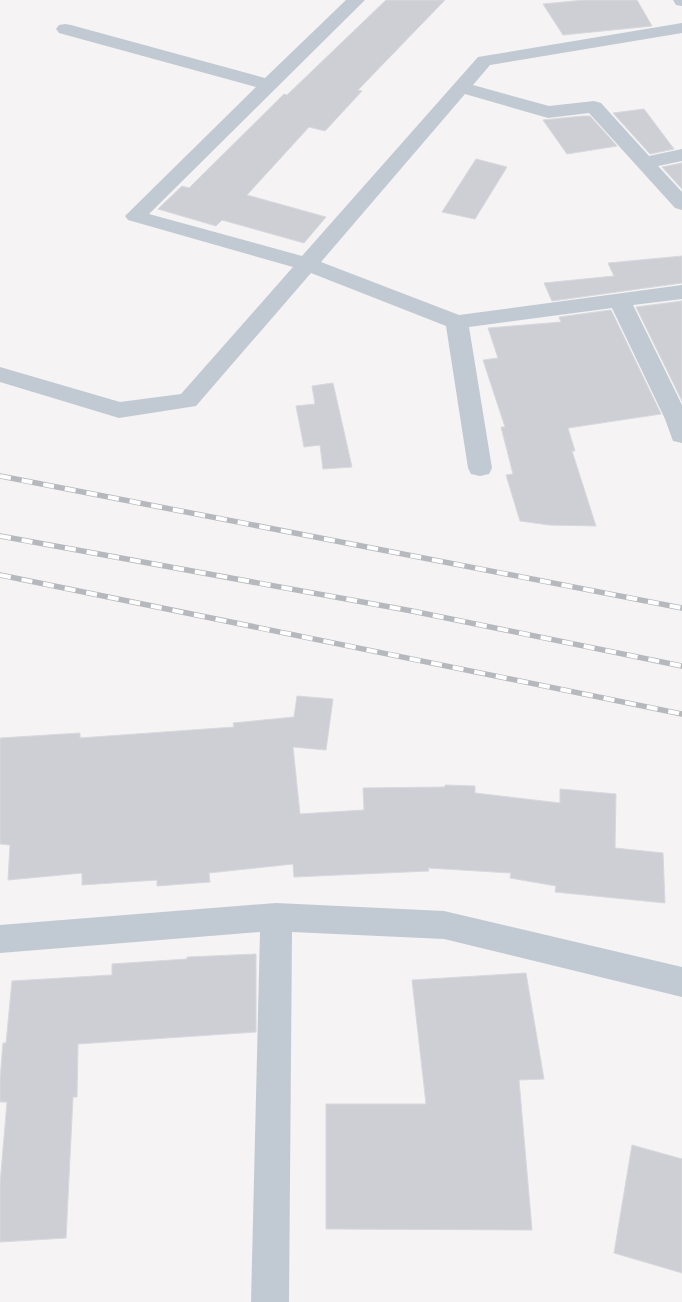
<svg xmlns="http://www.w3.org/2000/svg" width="682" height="1302" font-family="Cabin,sans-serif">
	<rect width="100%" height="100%" fill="#f5f3f3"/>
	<g fill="#cdcfd5" stroke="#d7d9de">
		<path d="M386 0H445L358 90 362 91 325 131 309 127 247 195 326 217 304 243 222 220 216 226 158 209 182 186 189 188 284 94 287 95Z"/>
		<path d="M584 0H637L652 26 563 35 543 4Z"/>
		<path d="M644 109 674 149 650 154 613 113Z"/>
		<path d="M583 116H590L617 146 567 154 543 120Z"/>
		<path d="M476 159 507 167 475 219 442 212Z"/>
		<path d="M682 163V189L662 167Z"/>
		<path d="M682 256V283L552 301 544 283 614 276 608 263Z"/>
		<path d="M682 301V401L636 307Z"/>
		<path d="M611 310 661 414 568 428 575 451H572L596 526 549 525 520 521 506 475 513 474 501 427H505L483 360 498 358 488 328 561 322 559 317Z"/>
		<path d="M333 383 352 467 323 469 320 445 304 447 296 406 315 404 312 386Z"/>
		<path d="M297 696 333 699 326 750 293 747 300 814 364 810 363 788 445 787V785L475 786V793L560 803V789L616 794 615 848 663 853 665 903 555 892 556 886 510 878 511 873 428 868 429 871 294 877 293 864 209 873 210 882 157 886V880L82 885V873L8 880 10 845 0 844V738L80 733V738L234 727 233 723 294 717Z"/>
		<path d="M256 954V1032L78 1044 77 1097H73L66 1238 0 1242V1184L7 1102H0V1080L3 1043H6L12 981 112 975V964L187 959V957Z"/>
		<path d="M526 973 544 1079 519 1080 532 1230 326 1229V1104H426L412 980Z"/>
		<path d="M632 1145 682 1159V1273L614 1253Z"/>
	</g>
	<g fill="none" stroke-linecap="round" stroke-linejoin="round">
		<g fill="#c1cad2" fill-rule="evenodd">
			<path d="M346 0H365L149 214 302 256 478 57 682 23V33L490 65 473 85 549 106 594 101 601 103 649 156 682 149V161L658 166 682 192V210L675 208 589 113 548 118 465 94 321 262 459 315 682 285V299L633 305 682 405V443L673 441 665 419 612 308 469 327 492 468 489 474 480 476 471 474 468 468 446 326 311 273 196 406 119 418 0 382V367L120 402 181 394 293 267 128 220 125 216 256 87 59 33 56 29 59 25 65 24 71 25 265 78Z"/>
			<path d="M673 0H682V6L676 5Z"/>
			<path d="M276 903 444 911 682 967V997L444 939 292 932 289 1302H251L260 932 0 953V925Z"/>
		</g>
		<g stroke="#b5b8bd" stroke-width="5.5">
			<g id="rail">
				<path d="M0 476 682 608"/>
				<path d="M0 536 412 611 682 666"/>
				<path d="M0 575 682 714"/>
			</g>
		</g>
		<use href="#rail" stroke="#fff" stroke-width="4" stroke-dasharray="11" stroke-linecap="butt"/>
	</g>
</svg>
